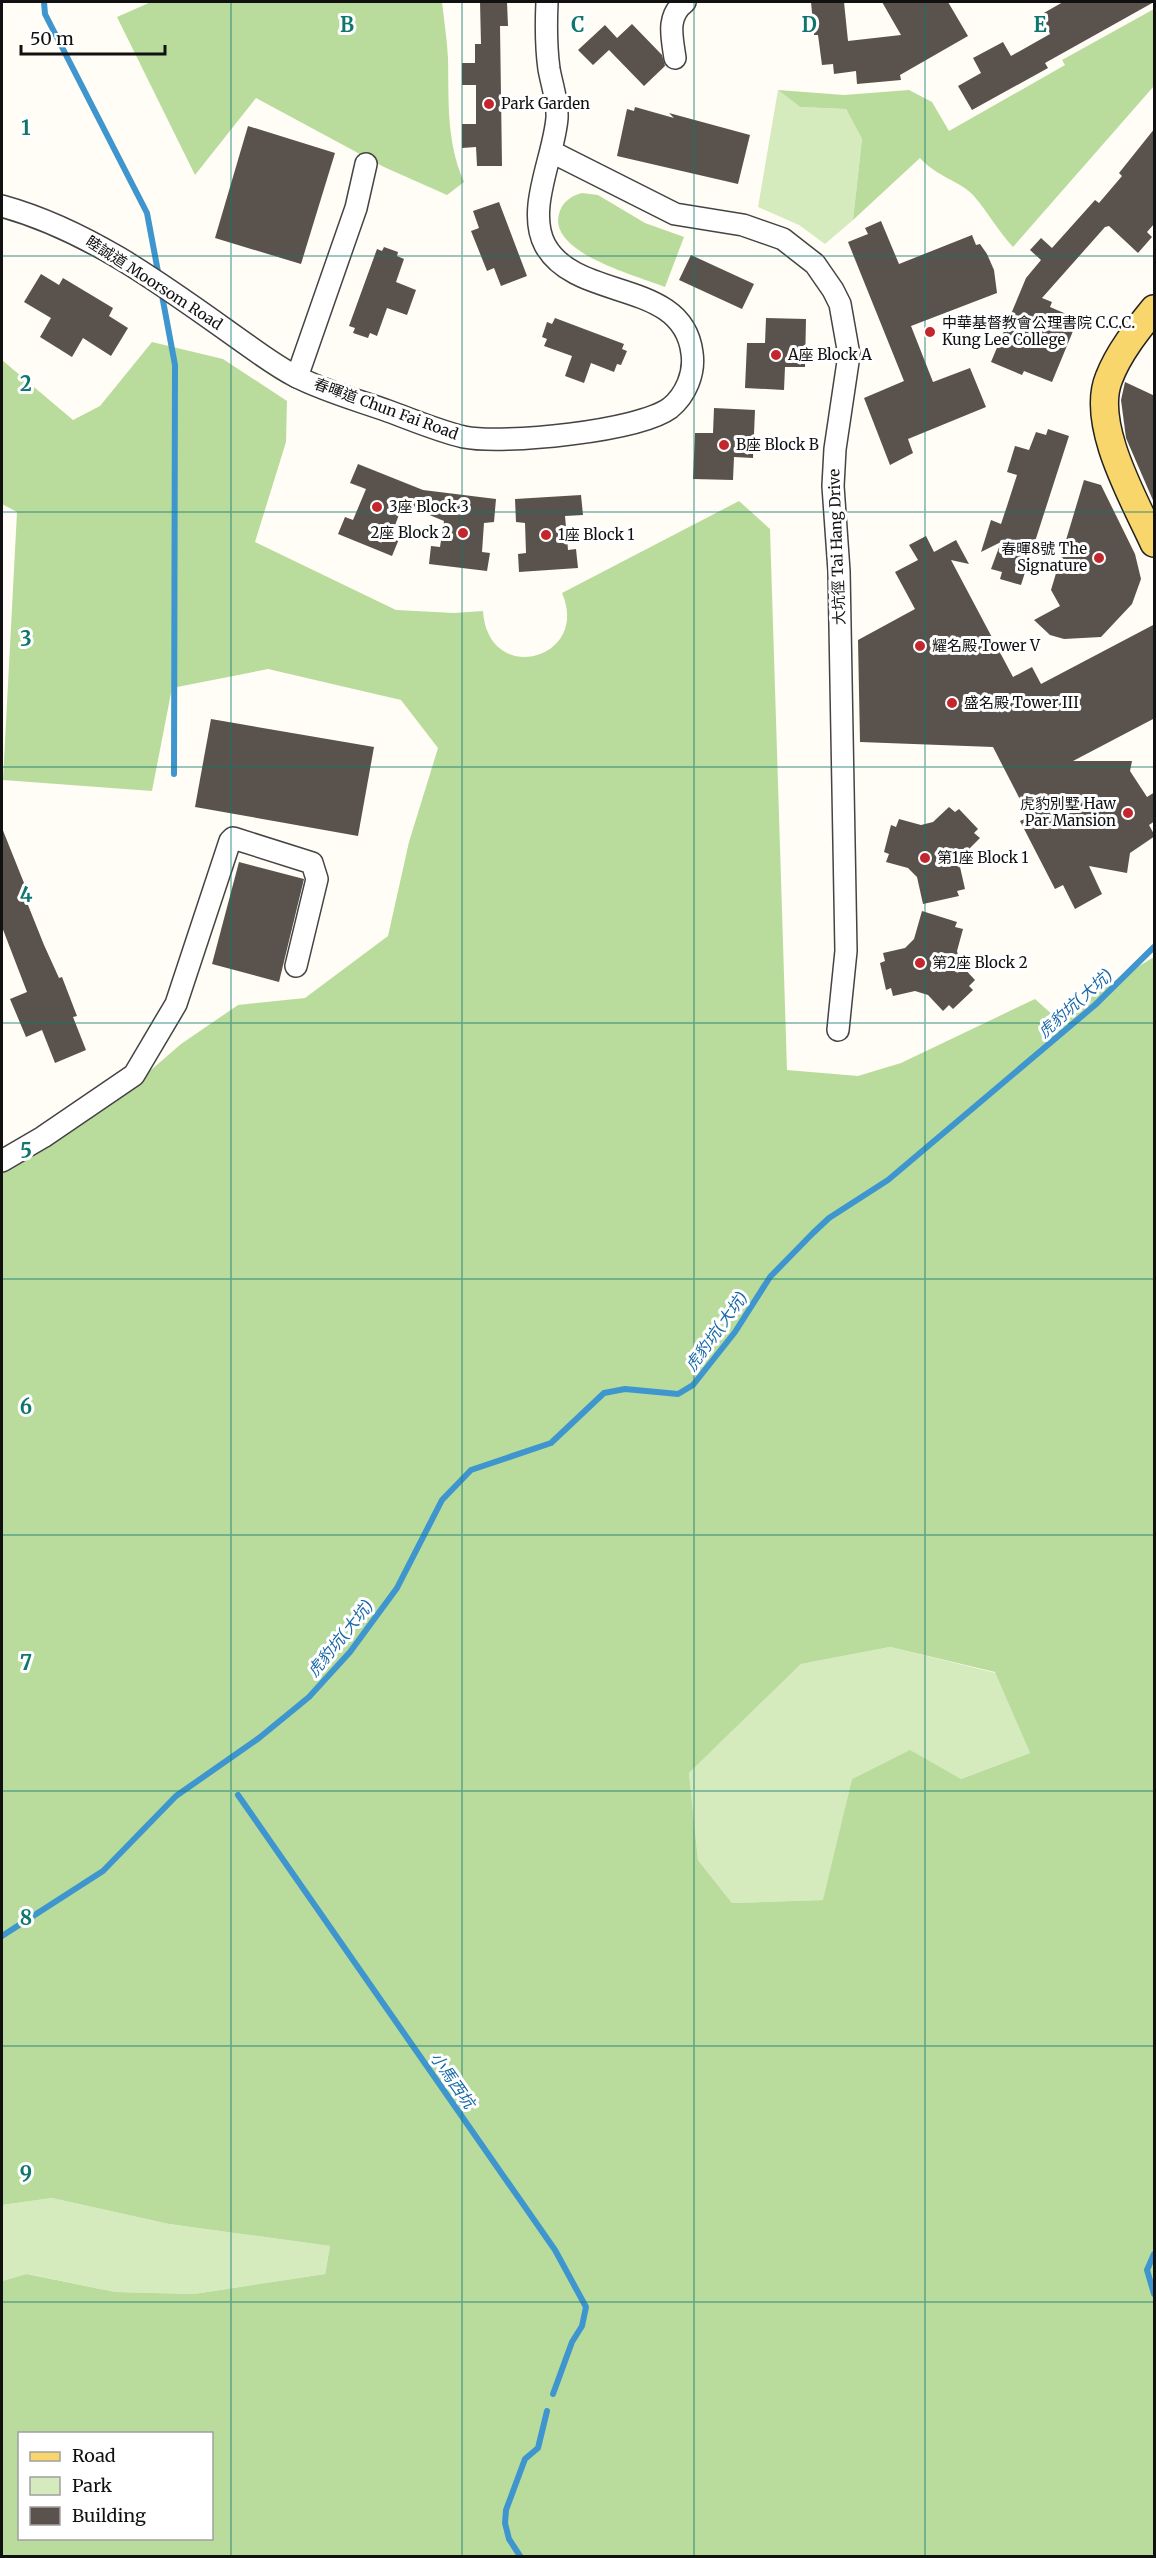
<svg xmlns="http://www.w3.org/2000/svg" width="1156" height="2558" font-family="Merriweather,'Noto Sans TC',serif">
	<rect width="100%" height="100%" fill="#fffdf5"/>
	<g fill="#d5ebbd">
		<path d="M778 90 800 107 846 109 862 139 853 220 825 244 799 225 758 207Z"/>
		<path d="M890 1647 996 1673 1030 1753 961 1779 909 1751 852 1779 824 1900 732 1903 698 1860 689 1773 801 1664Z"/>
		<path d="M52 2198 169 2224 330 2246 325 2274 194 2294 115 2292 28 2274 2 2281V2205Z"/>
	</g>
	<g fill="#b9dc9c" fill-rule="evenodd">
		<path d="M151 2H442C444 20 447 39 448 58 449 101 446 141 464 182L447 195 384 167 256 98 195 175 117 17Z"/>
		<path d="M1154 9V86L1013 247C998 231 988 212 973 195 960 181 937 177 920 158L853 220 862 139 846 109 800 107 778 90 844 95 909 90 932 102 949 131 1065 65 1062 60Z"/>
		<path d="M582 193 598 195 645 223 684 237 665 287C638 276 548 253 559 214 562 202 571 196 582 193Z"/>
		<path d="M152 342 223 359 287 401 286 442 255 542 396 610 454 613 483 611C488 687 591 660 562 593L739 501 770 529 787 1070 858 1076 901 1063 1035 999 1055 1017 1154 957V2556H2V2281L27 2274 115 2292 194 2294 325 2274 330 2246 169 2224 52 2198 2 2205V1172L129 1089 181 1044 238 1005 305 998 388 936 409 842 438 748 401 700 268 669 172 688 152 791 3 780 17 512 2 504V360L73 420 100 406ZM890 1647 995 1672 1030 1753 961 1779 910 1750 852 1779 823 1900 732 1903 698 1860 689 1773 801 1664ZM20 2434H212V2538H20Z"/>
	</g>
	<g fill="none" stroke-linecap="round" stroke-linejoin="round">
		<g stroke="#3f96cf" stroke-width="6">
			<path d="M44 2 45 14 147 213 159 277"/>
			<path d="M161 290 175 365 174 774"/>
			<path d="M238 1795 555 2250 586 2307 582 2326 572 2342 553 2394"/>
			<path d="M2 1936 103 1871 176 1796 259 1738 309 1697 350 1652 397 1588 442 1500 471 1470 551 1443 604 1393 625 1389 678 1394 693 1385 735 1332 770 1277 813 1233 829 1218 888 1180 1095 1005 1154 947"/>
			<path d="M1154 2254 1147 2270 1154 2294"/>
			<path d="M520 2556 509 2539 505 2523 506 2510 525 2459 538 2448 547 2411"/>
		</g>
	</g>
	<g fill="#5a524d">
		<path d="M480 2H507L508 26H500L502 166H477L476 147 462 148V124H476V85H462V63H475V44H481Z"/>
		<path d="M811 2H844L848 41 901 35 882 2H948L968 36 900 75 901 80 857 84 856 71 834 74 833 64 822 65 818 35H814Z"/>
		<path d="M1063 2H1154L1045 63 1048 68 972 110 958 86 981 73 973 58 1003 42 1011 56 1050 34 1042 14Z"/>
		<path d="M632 24 662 55 665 66 644 86 609 50 593 65 578 50 605 25 617 38Z"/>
		<path d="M635 107 674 118 669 113 750 135 738 184 617 156 627 109 634 111Z"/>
		<path d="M248 126 335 153 301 264 215 238Z"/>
		<path d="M1155 128V223L1147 232 1152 237 1138 253 1109 226 1105 227 1042 298 1052 302 1050 307 1078 319 1052 382 1024 371 1022 375 991 362 1026 278 1041 260 1030 250 1041 238 1052 248 1095 200 1099 203 1122 176 1119 173Z"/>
		<path d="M499 202 527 276 501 286 494 268 487 271 471 231 479 228 473 211Z"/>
		<path d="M881 221 899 264 972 235 976 245 980 244 987 254 994 270 997 293 911 326 933 382 970 368 986 407 908 439 913 453 890 465 864 398 904 381 848 242 868 234 865 228Z"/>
		<path d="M384 247 398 252 397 256 404 259 396 282 416 290 407 315 387 308 377 336 370 333 368 338 353 333 355 328 349 326 377 249 382 251Z"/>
		<path d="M691 255 754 284 742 309 679 280Z"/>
		<path d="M41 274 59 285 63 278 113 308 109 316 128 328 111 356 83 338 72 357 40 337 51 318 24 302Z"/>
		<path d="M555 318 624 344 622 349 627 351 621 365 617 364 614 372 591 363 584 383 565 376 572 356 544 346 547 339 542 337 547 322 552 324Z"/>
		<path d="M766 318 806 319 805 367H785L784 390 745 388 747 343H765Z"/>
		<path d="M1125 382 1155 396V505L1126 438 1121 400Z"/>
		<path d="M714 408 755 410 753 458 734 457 733 480 693 479 695 433H713Z"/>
		<path d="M1048 429 1069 436 1021 585 1000 579 1002 572 991 569 1001 542 981 552 991 520 1001 524 1007 506 1017 475 1007 472 1015 446 1029 450 1036 432 1046 435Z"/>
		<path d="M358 464 423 490 496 499 494 522 484 523 482 552 490 553 487 571 429 564 431 546 440 547 444 521 403 504 391 536 399 539 392 556 338 534 345 517 353 520 366 489 350 483Z"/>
		<path d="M1084 480 1101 485 1135 554 1141 579 1132 604 1101 637 1064 639 1050 635 1034 620 1060 606 1051 590Z"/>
		<path d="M581 495 583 515 565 516 568 550 576 549 578 568 519 572 518 554 526 553 525 523 516 522 515 499Z"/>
		<path d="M926 536 934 552 956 540 969 564 951 560 1013 677 1032 667 1041 684 1155 624V718L1073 761H1132L1130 771 1147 797 1155 792V821L1149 825 1155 836 1130 853 1127 873 1089 866 1102 894 1075 909 1063 885 1055 889 1020 821 1029 817 993 747 860 742 858 640 915 609 895 572 918 560 909 545Z"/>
		<path d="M211 719 374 747 358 836 195 807Z"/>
		<path d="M949 807 955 812 959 809 978 829 974 833 980 838 963 855 960 867 965 889 957 891 959 896 923 904 917 877 908 868 886 862 889 854 884 852 891 825 896 827 899 819 921 825 933 822Z"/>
		<path d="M2 828 26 888 22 890 44 945 59 978 62 977 77 1016 73 1017 86 1050 55 1063 42 1030 26 1037 10 999 27 992 2 927Z"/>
		<path d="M239 862 304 879 279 982 212 964Z"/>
		<path d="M922 911 957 922 955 927 963 929 957 951 960 964 975 980 969 986 973 990 953 1009 949 1005 943 1011 928 995 915 991 893 996 891 988 886 990 880 963 885 961 883 953 905 948 914 939Z"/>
	</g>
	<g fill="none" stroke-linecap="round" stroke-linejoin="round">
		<g stroke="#444" stroke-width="24">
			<g id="minor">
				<path d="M675 58C672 37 666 16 685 2"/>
				<path d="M552 152 675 214 743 225 783 239 815 264 833 290 840 304 849 355 835 449 833 486 839 571 846 951 838 1030"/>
				<path d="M2 206C92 231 167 288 243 342 260 354 276 366 295 376 324 391 357 400 388 411 413 420 438 431 464 437 503 445 639 431 670 408 686 395 695 373 692 353 683 278 576 302 545 245 526 209 554 157 557 118 558 101 552 86 549 69 546 47 546 24 547 2"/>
				<path d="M297 377 356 208 366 164"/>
				<path d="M2 1161 43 1137 134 1075 176 1004 230 841 233 838 312 863 317 879 296 966"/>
			</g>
		</g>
		<g stroke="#222" stroke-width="30">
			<path id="major" d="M1154 309C1137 330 1119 352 1109 378 1090 424 1135 501 1154 543"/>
		</g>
		<use href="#minor" stroke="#fff" stroke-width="21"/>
		<use href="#major" stroke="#f9d66b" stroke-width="27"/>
	</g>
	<path fill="none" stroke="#0f766e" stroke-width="1.5" stroke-opacity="0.55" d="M231 2V2556M462 2V2556M694 2V2556M925 2V2556M2 256H1154M2 512H1154M2 767H1154M2 1023H1154M2 1279H1154M2 1535H1154M2 1791H1154M2 2046H1154M2 2302H1154"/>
	<g fill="#c4262e" stroke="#fff" stroke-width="2">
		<circle cx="489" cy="104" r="6"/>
		<circle cx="930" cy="332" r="6"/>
		<circle cx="776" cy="355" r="6"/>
		<circle cx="724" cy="445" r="6"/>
		<circle cx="377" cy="507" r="6"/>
		<circle cx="463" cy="533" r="6"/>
		<circle cx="546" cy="535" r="6"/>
		<circle cx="1099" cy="558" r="6"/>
		<circle cx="920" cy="646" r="6"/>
		<circle cx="952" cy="703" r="6"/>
		<circle cx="1128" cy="813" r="6"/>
		<circle cx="925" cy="858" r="6"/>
		<circle cx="920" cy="963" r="6"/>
	</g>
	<g text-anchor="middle" stroke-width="6" stroke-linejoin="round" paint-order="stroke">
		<g font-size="15" fill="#111" stroke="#fff" text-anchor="start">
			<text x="501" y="109">Park Garden</text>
			<text x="942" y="328">中華基督教會公理書院 C.C.C.<tspan x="942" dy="17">Kung Lee College</tspan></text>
			<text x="788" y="360">A座 Block A</text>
			<text x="736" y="450">B座 Block B</text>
			<text x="389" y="512">3座 Block 3</text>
			<text x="451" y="538" text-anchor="end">2座 Block 2</text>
			<text x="558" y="540">1座 Block 1</text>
			<text x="1087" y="554" text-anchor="end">春暉8號 The<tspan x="1087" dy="17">Signature</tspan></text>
			<text x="932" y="651">耀名殿 Tower V</text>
			<text x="964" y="708">盛名殿 Tower III</text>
			<text x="1116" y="809" text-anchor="end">虎豹別墅 Haw<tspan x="1116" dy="17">Par Mansion</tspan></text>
			<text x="937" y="863">第1座 Block 1</text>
			<text x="932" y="968">第2座 Block 2</text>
		</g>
		<g font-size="15" fill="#111" stroke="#fff">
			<text transform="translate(154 283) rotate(33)" y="5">睦誠道 Moorsom Road</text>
			<text transform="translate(386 409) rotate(20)" y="5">春暉道 Chun Fai Road</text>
			<text transform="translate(837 547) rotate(-92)" y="5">大坑徑 Tai Hang Drive</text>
		</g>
		<g font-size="16" font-style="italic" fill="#1768a6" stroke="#fff">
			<text transform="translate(1075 1003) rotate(-42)" y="6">虎豹坑(大坑)</text>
			<text transform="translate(716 1331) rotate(-54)" y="6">虎豹坑(大坑)</text>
			<text transform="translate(340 1638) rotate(-51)" y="6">虎豹坑(大坑)</text>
			<text transform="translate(453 2080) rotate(55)" y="6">小馬西坑</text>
		</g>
	</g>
	<g font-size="20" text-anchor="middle" font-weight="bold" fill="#0f766e" stroke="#fff" stroke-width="6" stroke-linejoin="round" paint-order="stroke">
		<text x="347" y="32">B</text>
		<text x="578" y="32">C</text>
		<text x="809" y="32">D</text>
		<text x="1040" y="32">E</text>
		<text x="26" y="135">1</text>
		<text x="26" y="391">2</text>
		<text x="26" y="646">3</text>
		<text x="26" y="902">4</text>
		<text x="26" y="1158">5</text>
		<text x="26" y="1414">6</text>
		<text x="26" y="1670">7</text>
		<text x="26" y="1925">8</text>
		<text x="26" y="2181">9</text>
	</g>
	<rect width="1156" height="2558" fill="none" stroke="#111111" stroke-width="6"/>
	<rect x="18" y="2432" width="195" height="108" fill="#ffffff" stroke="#a0a0a0" stroke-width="1.5"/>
	<rect x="30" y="2452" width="30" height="9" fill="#f9d66b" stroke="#a0a0a0" stroke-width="1.5"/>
	<text x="72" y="2462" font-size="18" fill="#111111">Road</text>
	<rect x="30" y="2477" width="30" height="18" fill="#d5ebbd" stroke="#a0a0a0" stroke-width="1.5"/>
	<text x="72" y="2492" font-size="18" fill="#111111">Park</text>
	<rect x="30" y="2507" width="30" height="18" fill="#5a524d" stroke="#a0a0a0" stroke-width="1.5"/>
	<text x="72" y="2522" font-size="18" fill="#111111">Building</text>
	<path d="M21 45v9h144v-9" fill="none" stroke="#111111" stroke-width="3"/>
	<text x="30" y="45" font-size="18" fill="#111111" stroke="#ffffff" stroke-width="4.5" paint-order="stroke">50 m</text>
</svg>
